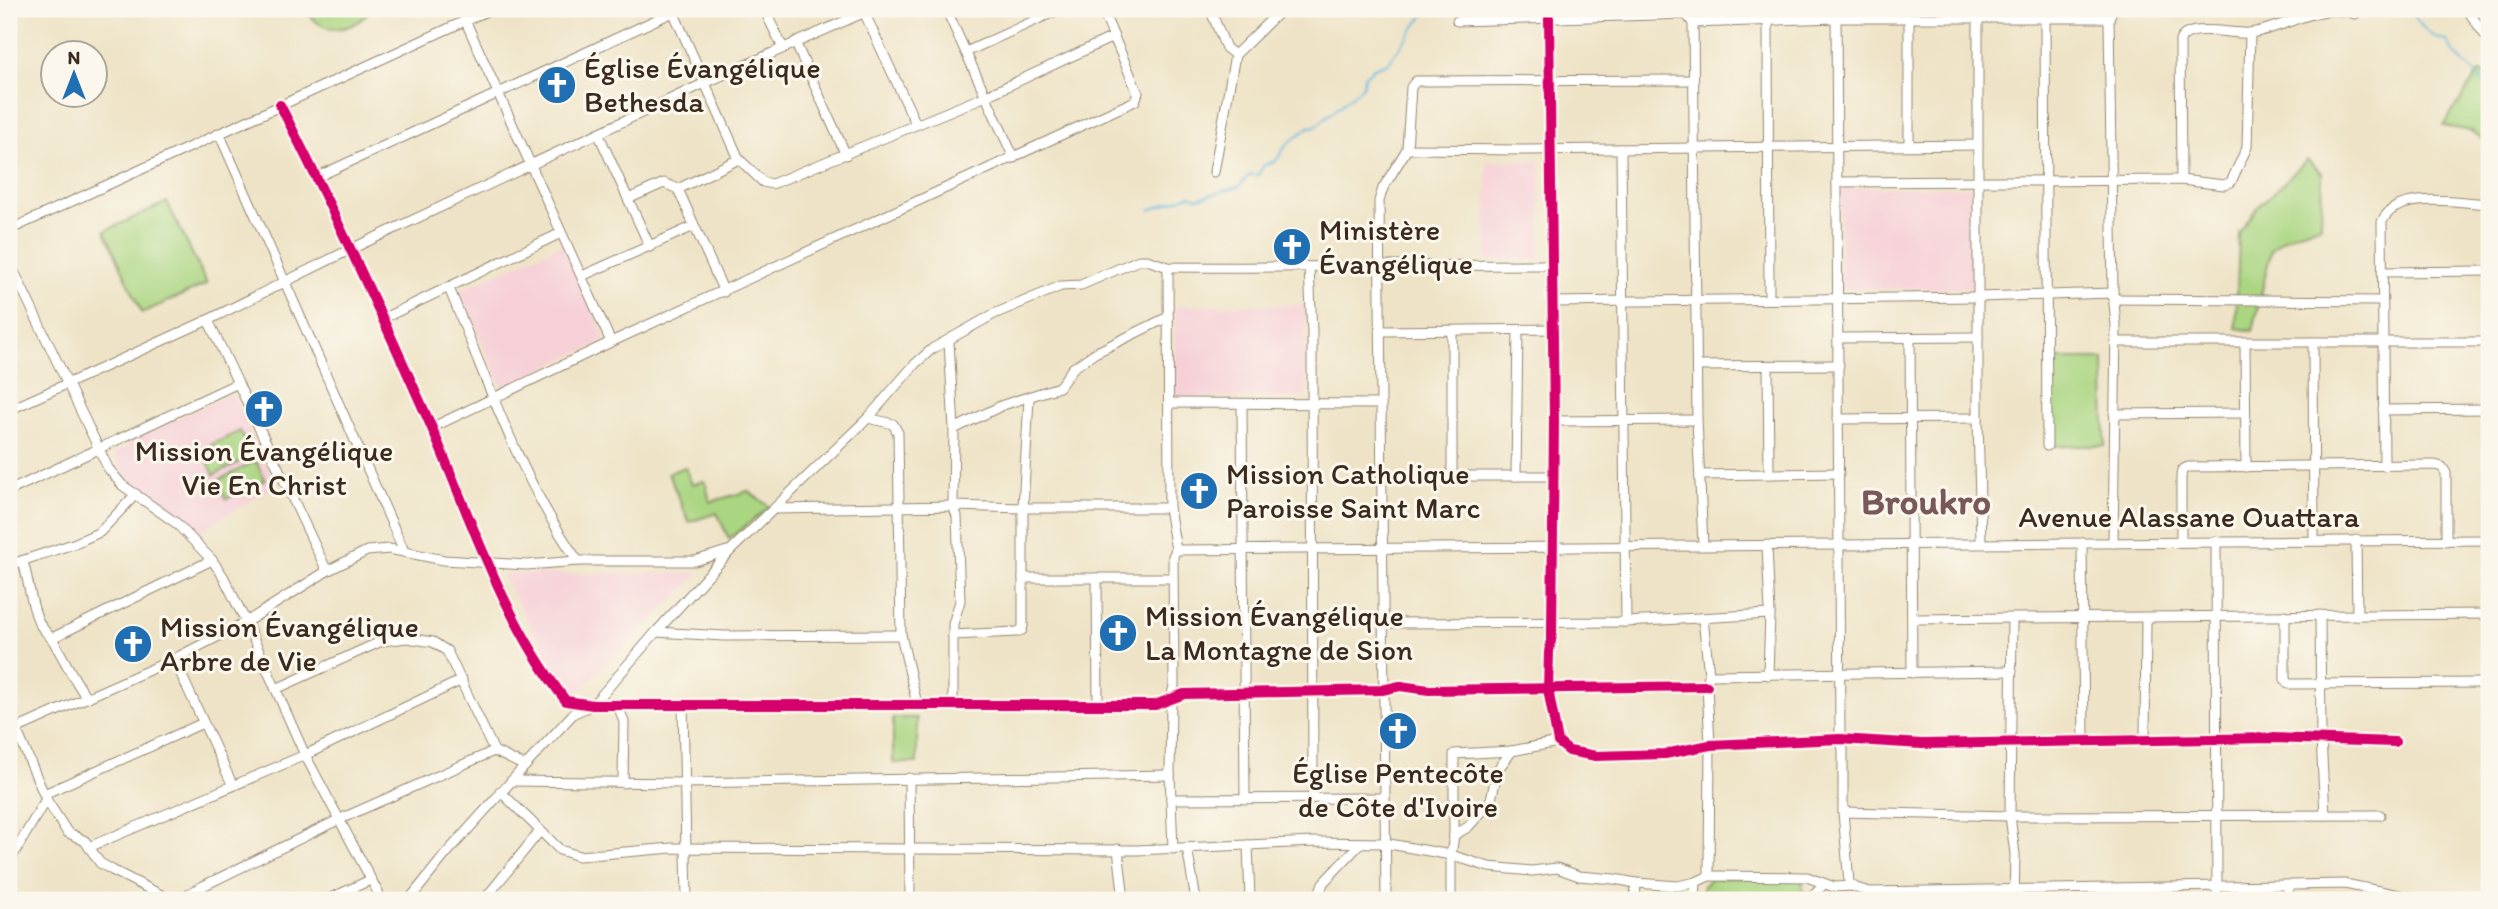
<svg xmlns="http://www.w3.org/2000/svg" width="2498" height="909" font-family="Itim,sans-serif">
	<rect width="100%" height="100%" fill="#fbf7ec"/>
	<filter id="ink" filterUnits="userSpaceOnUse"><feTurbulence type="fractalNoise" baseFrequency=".0143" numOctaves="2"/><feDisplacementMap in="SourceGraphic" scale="14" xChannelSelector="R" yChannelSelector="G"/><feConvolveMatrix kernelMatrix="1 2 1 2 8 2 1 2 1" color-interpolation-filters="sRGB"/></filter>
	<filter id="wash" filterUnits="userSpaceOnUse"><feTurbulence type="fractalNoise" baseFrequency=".00686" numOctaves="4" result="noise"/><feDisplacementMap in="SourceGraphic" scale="28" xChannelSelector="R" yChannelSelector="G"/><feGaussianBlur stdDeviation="1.57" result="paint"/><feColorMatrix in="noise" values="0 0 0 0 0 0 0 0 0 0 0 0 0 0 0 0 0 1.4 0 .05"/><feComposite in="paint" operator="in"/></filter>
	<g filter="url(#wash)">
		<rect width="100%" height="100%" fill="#eee3c6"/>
		<g fill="#f6cfd7">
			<path d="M1486 161H1540L1541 260H1487Z"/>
			<path d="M1973 187 1974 288 1840 289V188Z"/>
			<path d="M562 244 606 340 502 387 459 291Z"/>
			<path d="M1306 305V397L1175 398V306Z"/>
			<path d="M232 393 276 486 198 532 174 516 176 512 127 482 113 453 127 447 129 441Z"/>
			<path d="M700 573 574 696 550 661 502 574Z"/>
		</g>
		<g fill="#aad581" stroke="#728050" stroke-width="2">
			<path d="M306 9H371C354 33 321 37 306 9Z"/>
			<path d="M2479 72 2489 73V144L2472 131 2443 126Z"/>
			<path d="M2307 160 2322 173 2321 226C2301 231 2285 234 2271 250L2253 331 2236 328 2239 233 2258 207Z"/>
			<path d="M167 202 207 284 142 313 105 231Z"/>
			<path d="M2050 359H2104L2105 446H2051Z"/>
			<path d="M240 431 252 456 214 475 202 449Z"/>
			<path d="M256 461 265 480 226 499 217 481Z"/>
			<path d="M685 467 692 484 705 481 710 502 748 491 770 507 729 539 717 513 689 522 668 473Z"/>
			<rect x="893" y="718" width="24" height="45"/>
			<path d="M1711 878H1802L1804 900H1701L1703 886Z"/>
		</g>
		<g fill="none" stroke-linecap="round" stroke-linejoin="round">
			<g stroke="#60b7dd" stroke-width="2">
				<path d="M2410 9C2418 24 2429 38 2447 41L2453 52 2489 87"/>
				<path d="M1150 210 1190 195 1198 198 1239 187 1249 175H1258L1264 165 1276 161 1287 144 1309 127 1316 126 1363 86 1364 76 1374 68 1388 63 1428 9"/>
			</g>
		</g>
	</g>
	<g filter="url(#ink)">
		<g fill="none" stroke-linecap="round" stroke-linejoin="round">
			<g stroke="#948672" stroke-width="11">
				<g id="minor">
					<path d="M672 9 739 159 763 182 772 184 986 96 1113 37"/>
					<path d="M764 9 783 48"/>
					<path d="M946 9 1014 158"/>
					<path d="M1210 9 1226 48 1235 55"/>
					<path d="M1682 9 1693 23 1697 420 1703 545"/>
					<path d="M1836 9 1840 739 1843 749V812L1849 883 1856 888 1870 892 2345 884 2423 900"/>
					<path d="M1978 9V418L1981 543"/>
					<path d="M2467 9 2489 41"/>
					<path d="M864 12 916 124"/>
					<path d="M2045 17 2047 446"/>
					<path d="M1549 18 1554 421 1552 635 1549 652 1548 689 1558 742 1569 751 1596 756 1665 754 1710 745 1840 739 1922 744 2272 738 2395 742"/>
					<path d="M2109 18 2113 293 2116 325 2113 543"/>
					<path d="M465 20 611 342"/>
					<path d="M1768 20 1769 299"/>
					<path d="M1457 21 1687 14"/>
					<path d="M1693 23 1836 18H2109L2113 9"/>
					<path d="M795 42 846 155"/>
					<path d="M966 52 1060 9"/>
					<path d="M280 105C334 210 383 318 431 426 471 519 503 620 566 701L593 705H1155L1184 694 1382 690 1400 686 1429 690 1707 686"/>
					<path d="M219 133 404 551"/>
					<path d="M598 133 650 247"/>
					<path d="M1909 145V18"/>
					<path d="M1407 149 1525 150 1978 145"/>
					<path d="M1621 149 1626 622"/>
					<path d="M1214 172 1235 55 1282 9"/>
					<path d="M317 177 673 12"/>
					<path d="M2181 180 2180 41C2187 22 2233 35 2250 33 2284 29 2320 1 2355 14"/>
					<path d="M1837 182 2181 180 2224 185 2231 182 2247 147 2250 33"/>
					<path d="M678 189 724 292"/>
					<path d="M628 199 664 183 678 189 739 159"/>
					<path d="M9 230 491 9"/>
					<path d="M9 261 108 468 122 485 176 523 212 560 223 576 246 622 305 755 382 900"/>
					<path d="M1168 267 1169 508 1176 550 1173 556 1174 686 1171 698 1170 775 1173 849"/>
					<path d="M1309 268 1312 332 1313 798"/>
					<path d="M2382 272 2489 271"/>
					<path d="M582 276 694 226"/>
					<path d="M449 288C487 380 520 479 578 561"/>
					<path d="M2113 299 2382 301"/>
					<path d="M1551 302 1978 297 2113 293"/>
					<path d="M382 319 561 233"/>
					<path d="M208 320 327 571"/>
					<path d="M1381 331 1552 329"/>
					<path d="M1910 337 1912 673"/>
					<path d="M1839 338 1978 337"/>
					<path d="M949 342 954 429 953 506 957 516 960 601 953 624V704"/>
					<path d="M2116 342H2489"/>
					<path d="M2245 342 2246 467"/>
					<path d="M2313 342 2314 540"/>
					<path d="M1697 366 1839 365"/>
					<path d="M1768 366 1769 474"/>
					<path d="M1169 403 1381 404"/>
					<path d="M1242 405 1245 799"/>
					<path d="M9 410 208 320 349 250 705 83 872 9"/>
					<path d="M2383 410 2489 409"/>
					<path d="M2114 414 2245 413"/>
					<path d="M868 418 893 424 898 433 901 635 917 704"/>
					<path d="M1838 419 1978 418"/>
					<path d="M1554 421 1697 420"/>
					<path d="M431 428 611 342 1135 101 1138 93 1102 9"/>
					<path d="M954 429 1003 405 1059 387 1073 368 1095 353 1168 317"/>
					<path d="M2384 466 2382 222C2395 189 2461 203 2489 204"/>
					<path d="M1701 475 1839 473"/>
					<path d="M1382 476H1553"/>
					<path d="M1516 476 1518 330"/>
					<path d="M1452 477V331"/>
					<path d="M9 491 238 383"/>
					<path d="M775 509 953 506 1023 508H1169"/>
					<path d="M2356 540 2357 615"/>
					<path d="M2216 541 2217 900"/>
					<path d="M2181 542V477L2182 470 2188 467 2435 465 2442 467 2446 473V541"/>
					<path d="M2082 543 2084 742"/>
					<path d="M1767 545 1770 614 1768 675"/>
					<path d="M1176 550 2489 540"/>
					<path d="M23 562C29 581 30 602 38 620 41 629 49 634 54 642 65 661 74 680 87 698"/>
					<path d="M9 565 73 544 100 532 136 494"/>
					<path d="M1023 578H1173"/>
					<path d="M1097 578 1098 703"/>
					<path d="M2285 615V679L2288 684 2489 683"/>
					<path d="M2320 615 2321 738 2325 815"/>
					<path d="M2012 618 2010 816 2015 854 2014 900"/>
					<path d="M1912 619 2489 614"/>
					<path d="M1382 623 1626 622 1770 614"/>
					<path d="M656 632 724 636 901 635"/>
					<path d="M953 635 1017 632 1022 630 1023 626V508L1029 398"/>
					<path d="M52 638 212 560"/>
					<path d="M174 659 233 786"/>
					<path d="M1709 675 2012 671"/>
					<path d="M276 689 382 641 407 638 433 642 447 651 494 751 525 766"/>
					<path d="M618 705 624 722 623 783"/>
					<path d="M683 705 687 900"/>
					<path d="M9 722 16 729 46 799 67 832 85 841 100 863 112 870 171 900"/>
					<path d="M16 729 174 659 246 622 327 571 367 551 389 549 444 560 527 565 578 561H695L727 551"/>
					<path d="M2145 740 2146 618"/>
					<path d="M909 778 910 900"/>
					<path d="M511 781 685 783 1170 775"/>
					<path d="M500 791 560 850 579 856 672 848 1137 850 1314 842 1384 843 1451 855 1489 867 1532 871 1557 868 1579 876 1614 879 1636 883 1678 886 1696 882 1709 876 1710 745 1707 686 1709 675 1703 618"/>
					<path d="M44 794 203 723"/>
					<path d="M1171 799 1385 798"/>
					<path d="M1843 812 2010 816 2380 815"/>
					<path d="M1454 835V754L1512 751"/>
					<path d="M1248 845 1250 900"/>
					<path d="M89 847 305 755 462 680"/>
					<path d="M1187 848 1196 900"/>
					<path d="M1118 849 1124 900"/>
					<path d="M9 862 46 799"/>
					<path d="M1709 876 1807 877 1834 887 1852 886"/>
					<path d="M2288 885V900"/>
					<path d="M9 890 30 900"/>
					<path d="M178 900 201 887 338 820 494 751"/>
					<path d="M327 900 370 880"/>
					<path d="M409 900 445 855 525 766 574 713 593 705 656 632 731 550 868 418 915 364 932 349 994 314 1061 286 1081 285 1139 260H1147L1168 267C1296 268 1424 265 1552 265"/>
					<path d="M484 900 540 831"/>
					<path d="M1317 900 1323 883 1361 843"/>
					<path d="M1386 900 1379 201 1383 188 1407 149 1411 87 1416 81 1693 80"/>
					<path d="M1451 900V855L1454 835 1468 827 1486 807 1491 799 1498 769 1512 751 1558 742"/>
					<path d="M1635 900 1636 883"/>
					<path d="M1695 900 1696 882"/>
					<path d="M1808 900 1824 884"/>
				</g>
			</g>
			<use href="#minor" stroke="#fff" stroke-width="9"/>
			<g stroke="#fbf7ec" stroke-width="15">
				<g id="cycleway">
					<path d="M1549 18 1554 421 1552 635 1549 652 1548 689 1558 742 1569 751 1596 756 1665 754 1710 745 1840 739 1922 744 2272 738 2395 742"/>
					<path d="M280 105C334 210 383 318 431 426 471 519 503 620 566 701L593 705H1155L1184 694 1382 690 1400 686 1429 690 1707 686"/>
				</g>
			</g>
			<use href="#cycleway" stroke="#d6006c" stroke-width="10"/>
		</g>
	</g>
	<defs>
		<g id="church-disc" transform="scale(2.0125)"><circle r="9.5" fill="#1f6fb2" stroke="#fbf7ec"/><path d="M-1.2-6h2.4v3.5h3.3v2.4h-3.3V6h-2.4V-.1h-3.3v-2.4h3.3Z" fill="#fff"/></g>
	</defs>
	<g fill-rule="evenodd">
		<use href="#church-disc" x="557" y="85"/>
		<use href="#church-disc" x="1292" y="247"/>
		<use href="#church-disc" x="264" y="409"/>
		<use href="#church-disc" x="1199" y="491"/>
		<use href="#church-disc" x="1118" y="633"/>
		<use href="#church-disc" x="133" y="644"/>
		<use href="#church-disc" x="1398" y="731"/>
	</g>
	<g text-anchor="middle" stroke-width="6" stroke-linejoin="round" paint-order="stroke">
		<g font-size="30" fill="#3b2a1e" stroke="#fbf7ec" text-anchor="start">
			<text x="584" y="78">Église Évangélique<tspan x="584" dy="34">Bethesda</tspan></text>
			<text x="1319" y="240">Ministère<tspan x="1319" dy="34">Évangélique</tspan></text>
			<text x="264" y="461" text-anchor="middle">Mission Évangélique<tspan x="264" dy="34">Vie En Christ</tspan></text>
			<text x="1226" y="484">Mission Catholique<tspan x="1226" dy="34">Paroisse Saint Marc</tspan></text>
			<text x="1145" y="626">Mission Évangélique<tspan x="1145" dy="34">La Montagne de Sion</tspan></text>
			<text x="160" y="637">Mission Évangélique<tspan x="160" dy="34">Arbre de Vie</tspan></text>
			<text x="1398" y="783" text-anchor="middle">Église Pentecôte<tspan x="1398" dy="34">de Côte d'Ivoire</tspan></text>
		</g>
		<g font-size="30" fill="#3b2a1e" stroke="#fbf7ec">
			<text x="2189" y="527">Avenue Alassane Ouattara</text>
		</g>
		<g font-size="37" font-weight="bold" fill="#795859" stroke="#fbf7ec">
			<text x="1926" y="514">Broukro</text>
		</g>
	</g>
	<rect width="2498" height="909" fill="none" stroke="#fbf7ec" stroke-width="35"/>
	<g transform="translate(74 74)"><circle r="33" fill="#fbf7ec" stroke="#aea59a" stroke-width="2"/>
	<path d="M0-5L12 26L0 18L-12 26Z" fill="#1f6fb2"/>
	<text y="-10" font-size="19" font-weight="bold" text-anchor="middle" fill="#3b2a1e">N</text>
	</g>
</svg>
